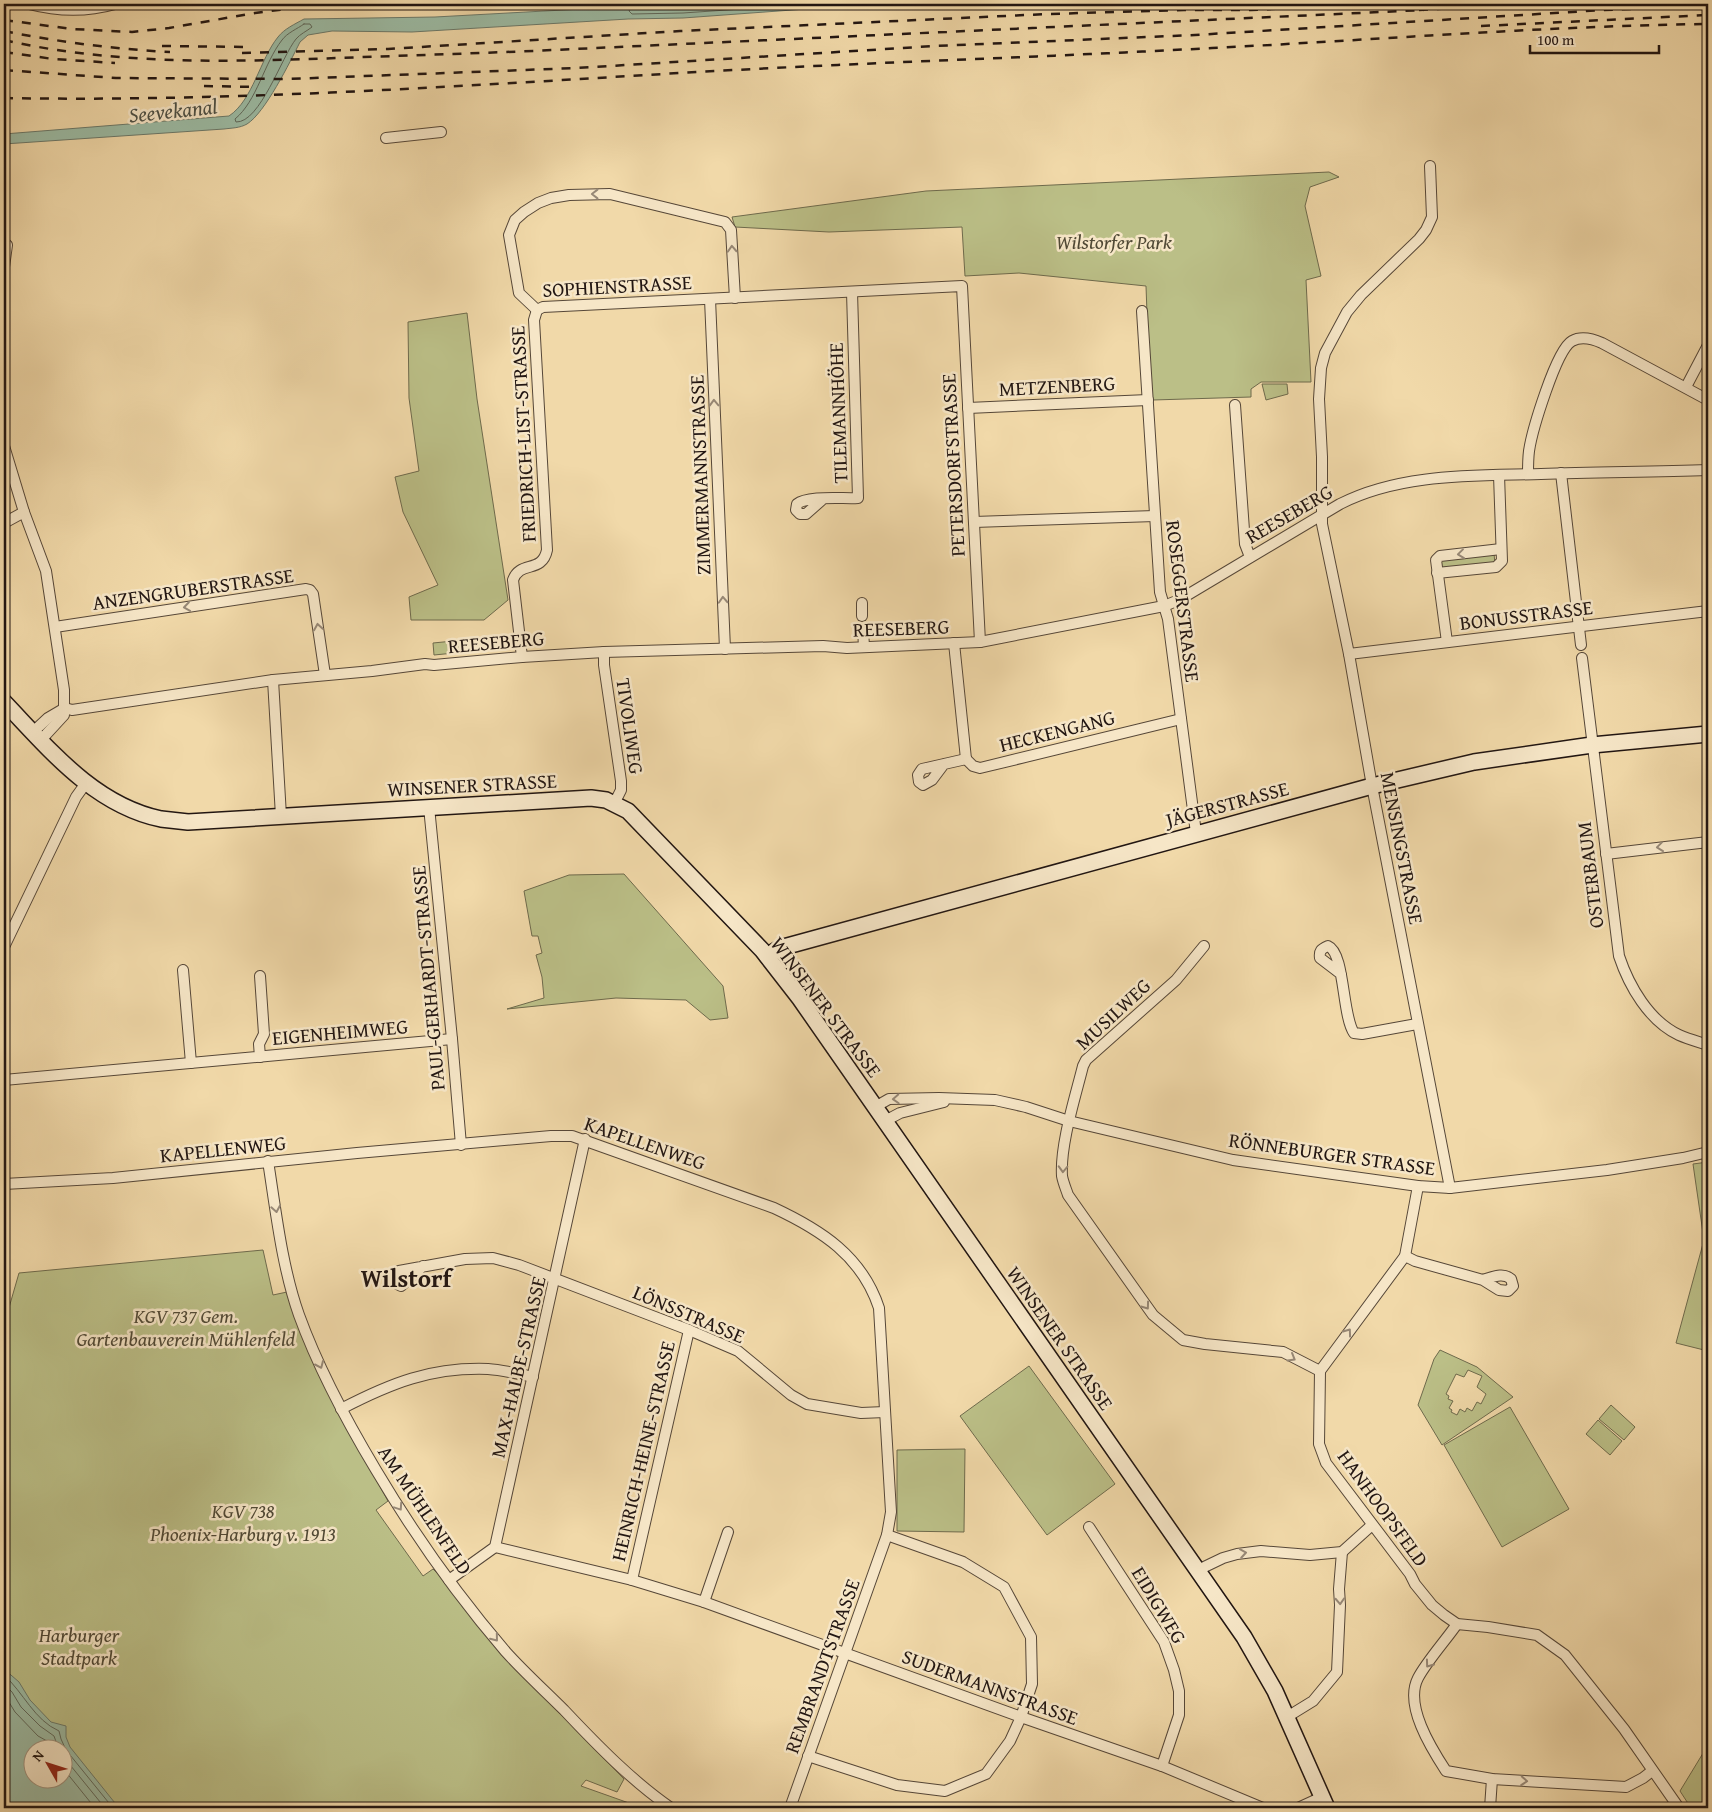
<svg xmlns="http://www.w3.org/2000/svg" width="1712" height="1812" font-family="'Gentium Book Plus',serif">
	<rect width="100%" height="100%" fill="#f1d9a9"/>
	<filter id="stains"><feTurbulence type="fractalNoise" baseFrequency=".004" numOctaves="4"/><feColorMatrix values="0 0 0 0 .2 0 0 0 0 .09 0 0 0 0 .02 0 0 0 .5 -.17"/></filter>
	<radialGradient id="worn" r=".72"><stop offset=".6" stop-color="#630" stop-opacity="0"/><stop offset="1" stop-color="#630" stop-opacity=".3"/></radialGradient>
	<g fill="#bbbf87" stroke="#6e6a4c" fill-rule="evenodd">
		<path d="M1329 172 1339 177 1310 187 1305 206 1321 276 1306 280 1311 382H1261L1251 389V397L1153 400 1150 396 1146 286 1019 273 965 276 962 227 829 232 735 227 732 217 926 191Z"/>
		<path d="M467 313 477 399 508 600 484 620H411L409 597 438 585 403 512 395 477 419 471 409 398 408 322Z"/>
		<path d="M1262 384H1287L1288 394 1266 400Z"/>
		<path d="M1494 553 1495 565 1441 571 1440 559Z"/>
		<path d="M494 637 495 649 434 655 433 643Z"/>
		<path d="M624 874 723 986 728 1018 710 1020 686 1000 616 998 507 1009 544 998 542 977 536 955 542 953 538 936H532L524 891 569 875Z"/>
		<path d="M1708 1162V1351L1676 1343 1704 1240 1693 1164Z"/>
		<path d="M263 1250 273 1295 287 1292 305 1343 322 1382 388 1501 376 1510 423 1576 433 1569 447 1583 511 1664 624 1779 617 1792 586 1780 581 1786 643 1808H4V1325L19 1273ZM32 1750H62V1780H32Z"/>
		<path d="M1440 1350 1477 1367 1513 1397 1442 1445 1418 1405 1434 1359ZM1468 1370 1482 1376 1477 1387 1486 1394 1481 1404 1477 1402 1472 1411 1467 1408 1465 1412 1460 1409 1457 1415 1451 1412 1452 1410 1449 1408 1453 1401 1448 1399 1449 1396 1446 1394 1456 1374 1464 1377Z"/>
		<path d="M1029 1366 1115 1484 1047 1535 960 1416Z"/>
		<path d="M1611 1405 1635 1427 1624 1440 1599 1419Z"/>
		<path d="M1510 1407 1569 1509 1502 1547 1444 1445Z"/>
		<path d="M1598 1420 1622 1441 1610 1455 1586 1434Z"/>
		<path d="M965 1449 964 1532 897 1531V1450Z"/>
		<path d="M1708 1745V1808H1691L1680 1791Z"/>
	</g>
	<g fill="#9cbba4" stroke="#6b796a" fill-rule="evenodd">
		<path d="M673 4H874L683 18 628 19 412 32 332 31 308 35 300 42C290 62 265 113 247 124 240 128 232 128 224 129L4 144V134L229 116C253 100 260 59 278 37 284 29 295 24 304 19L435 17Z"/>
		<path d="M4 1669 19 1682 30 1700 51 1722 66 1726V1737L70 1747 119 1808H4ZM32 1750H62V1780H32Z"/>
	</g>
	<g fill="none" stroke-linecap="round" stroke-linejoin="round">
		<g stroke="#5f685b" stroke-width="1">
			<path d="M632 4 629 11 632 14 683 13 814 4"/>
			<path d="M638 4 641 8 682 7 730 4"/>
			<path d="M304 24H310L312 27C307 31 300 34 296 39 282 56 260 123 236 122L235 119C257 101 264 63 282 40 287 33 297 29 304 24Z"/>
			<path d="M4 1675C24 1693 34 1720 59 1731L61 1739 66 1750 113 1808"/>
			<path d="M4 1684 12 1692 21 1707 40 1726 54 1736 59 1750"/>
			<path d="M4 1694 15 1712 38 1736 47 1741 51 1750"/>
			<path d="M62 1755 105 1808"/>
			<path d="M62 1767 95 1808"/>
		</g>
		<g stroke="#564738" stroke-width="12">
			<g id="street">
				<path d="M29 4C56 11 87 12 115 4"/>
				<path d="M386 138 441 132"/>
				<path d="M1430 166 1432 217 1426 230 1419 239 1361 295 1347 312 1325 353 1321 368 1319 399 1322 457V524L1349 654 1372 786 1450 1188"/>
				<path d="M4 267 7 245"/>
				<path d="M710 299 725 649"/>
				<path d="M537 310 543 307 962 286 980 642"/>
				<path d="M537 310 519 293 509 235 515 220 524 212 538 203 551 198 569 195 610 194 725 222 731 230 735 298"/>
				<path d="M1142 311 1160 592 1168 619 1196 833"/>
				<path d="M1686 387 1708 345"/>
				<path d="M1235 405 1245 544 1250 557"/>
				<path d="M968 408 1148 400"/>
				<path d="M4 446 24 512 46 571 64 690V715L41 740"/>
				<path d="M1561 473 1581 645"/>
				<path d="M1528 474C1528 466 1528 459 1529 451 1532 431 1556 350 1572 341 1581 336 1593 339 1602 343L1708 400"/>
				<path d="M823 499 806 514H800L796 510 797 504C808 495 844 499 858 498L852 292"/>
				<path d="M974 522 1155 516"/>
				<path d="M4 523 24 512"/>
				<path d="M1437 573 1496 567 1502 561 1499 475"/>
				<path d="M862 603V616"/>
				<path d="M55 627 306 589 310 590 313 594 325 675"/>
				<path d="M863 629 864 647"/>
				<path d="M1447 642 1436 560 1440 556 1501 549"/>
				<path d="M954 643 966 759"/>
				<path d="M604 652V665L621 781V790L614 804"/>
				<path d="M1349 654 1708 611"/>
				<path d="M522 657 513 580C520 560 542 574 547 550L534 320 537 310"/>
				<path d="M1582 658 1619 956C1629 986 1649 1021 1679 1035 1688 1039 1699 1042 1708 1045"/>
				<path d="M273 680 281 816"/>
				<path d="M65 708 72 710 273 680 372 671 425 664 434 665 522 657 604 652 823 646 847 648 980 642 1164 606 1179 600 1340 504C1401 473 1473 476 1541 474 1597 472 1652 472 1708 470"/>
				<path d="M33 732 48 718 65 708"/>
				<path d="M966 759 973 766 980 768 1181 719"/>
				<path d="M944 764 932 780 923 785 919 782 918 775 922 769 966 759"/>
				<path d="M429 807 452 1039 461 1145"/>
				<path d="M1606 854 1708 842"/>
				<path d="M1204 946 1176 980 1086 1060 1083 1066C1075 1098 1060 1145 1062 1176 1063 1182 1066 1189 1068 1195L1143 1301 1153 1315 1183 1340 1205 1344 1283 1352 1320 1371"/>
				<path d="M4 947 76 797 86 783"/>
				<path d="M183 970 191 1063"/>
				<path d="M1341 974 1320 958C1319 951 1321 949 1328 946 1345 953 1342 1016 1354 1033L1362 1034 1417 1024"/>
				<path d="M260 976 264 1034 259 1044 260 1057"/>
				<path d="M4 1080 452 1039"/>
				<path d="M875 1107 889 1099 939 1098 995 1100 1026 1107 1069 1121 1233 1160 1418 1186 1450 1188 1607 1170 1683 1158 1708 1152"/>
				<path d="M885 1121 900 1113 944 1102"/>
				<path d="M268 1161C276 1212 282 1267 299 1315 319 1370 346 1420 376 1470 414 1534 457 1595 506 1652 524 1672 545 1691 564 1710 597 1745 632 1781 671 1808"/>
				<path d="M4 1184 113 1178 357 1153 551 1136H572L774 1208C821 1230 862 1256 879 1308L891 1512 887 1535 790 1808"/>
				<path d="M1405 1256 1415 1261 1483 1280 1499 1290 1508 1291 1513 1286 1511 1279C1503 1272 1493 1277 1483 1280"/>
				<path d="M423 1266 401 1286 395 1283V1277L399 1271 465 1259 493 1258 519 1265 689 1330 738 1351 791 1395 807 1404 861 1413 885 1412"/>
				<path d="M1320 1371 1319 1444 1326 1463 1410 1574 1415 1584 1432 1605 1444 1615 1457 1624 1488 1627 1537 1635 1565 1655 1624 1729 1679 1808"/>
				<path d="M1320 1371 1405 1256 1418 1186"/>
				<path d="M341 1409C391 1383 431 1367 488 1369 503 1370 519 1374 533 1377"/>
				<path d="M1089 1527 1164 1642 1174 1670 1179 1691V1715L1162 1766"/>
				<path d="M495 1547 632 1580 704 1602 1021 1717 1162 1766 1263 1808"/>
				<path d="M1198 1570 1223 1558 1237 1554 1261 1551 1310 1555 1342 1552 1372 1525"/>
				<path d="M449 1580 495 1547 585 1139"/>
				<path d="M632 1580 689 1330"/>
				<path d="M704 1602 728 1532"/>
				<path d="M1457 1624C1446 1640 1427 1661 1418 1678 1404 1705 1431 1748 1446 1771L1492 1779 1626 1787 1643 1778 1652 1771"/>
				<path d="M1287 1717 1313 1701 1337 1672 1340 1605 1339 1589 1342 1552"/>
				<path d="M808 1756 897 1785 945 1791 986 1774 1010 1741 1021 1717 1032 1684 1031 1637 1004 1587 963 1562 887 1535"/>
				<path d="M1298 1808 1322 1797"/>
				<path d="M1490 1808 1492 1779"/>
			</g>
		</g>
		<g stroke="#221612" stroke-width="18">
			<g id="secondary">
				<path d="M4 702C49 749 94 805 161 819 170 820 179 821 188 822L591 798 606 800 628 811 762 950 800 999 1244 1637 1275 1691 1327 1808"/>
				<path d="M767 956 780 948 1372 786 1474 762 1592 745 1708 734"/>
			</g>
		</g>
		<use href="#street" stroke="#f6e6c7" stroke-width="10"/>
		<use href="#secondary" stroke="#f6e6c7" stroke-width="15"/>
		<g stroke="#221612" stroke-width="2.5" stroke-dasharray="9 9" stroke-linecap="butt">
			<path d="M1419 10 1524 4"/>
			<path d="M4 20 72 29 132 32 169 28 255 13 325 4"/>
			<path d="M1481 26 1708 15"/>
			<path d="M4 31C59 42 114 49 170 52"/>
			<path d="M4 40C113 65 227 62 338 58 417 55 495 53 574 49 857 36 1141 23 1424 10"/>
			<path d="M162 46 250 47"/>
			<path d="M4 52 53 59 115 63"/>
			<path d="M242 53 388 49 680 31 1048 14 1184 10H1251L1364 4"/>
			<path d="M4 70 116 78 288 79 577 68 935 46 1195 35 1604 10 1708 6"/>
			<path d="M204 86 256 87"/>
			<path d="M4 98C223 102 445 87 663 74 846 63 1029 58 1212 48 1377 40 1543 26 1708 24"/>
		</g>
	</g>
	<defs><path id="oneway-chevron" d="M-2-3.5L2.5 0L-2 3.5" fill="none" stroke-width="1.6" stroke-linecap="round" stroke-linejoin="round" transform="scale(1.25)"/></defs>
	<g stroke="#978876">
		<use href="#oneway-chevron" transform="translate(595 194) rotate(180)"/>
		<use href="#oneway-chevron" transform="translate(732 249) rotate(-93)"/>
		<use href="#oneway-chevron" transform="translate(714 403) rotate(-92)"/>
		<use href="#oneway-chevron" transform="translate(1461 554) rotate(173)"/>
		<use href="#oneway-chevron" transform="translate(723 600) rotate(-93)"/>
		<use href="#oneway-chevron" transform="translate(187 607) rotate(172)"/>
		<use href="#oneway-chevron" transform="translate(318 627) rotate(-99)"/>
		<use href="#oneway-chevron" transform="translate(1660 847) rotate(173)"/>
		<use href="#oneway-chevron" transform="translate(896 1099) rotate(177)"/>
		<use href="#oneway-chevron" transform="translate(1063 1169) rotate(92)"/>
		<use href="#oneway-chevron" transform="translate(276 1209) rotate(80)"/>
		<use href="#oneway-chevron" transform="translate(1146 1306) rotate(54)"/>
		<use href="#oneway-chevron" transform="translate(1348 1332) rotate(-54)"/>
		<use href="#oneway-chevron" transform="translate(1292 1358) rotate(30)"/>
		<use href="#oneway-chevron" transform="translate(320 1365) rotate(66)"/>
		<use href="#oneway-chevron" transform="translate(399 1507) rotate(56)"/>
		<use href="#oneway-chevron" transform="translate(1243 1553) rotate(-9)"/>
		<use href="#oneway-chevron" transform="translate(1340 1601) rotate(87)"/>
		<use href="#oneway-chevron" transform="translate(495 1638) rotate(51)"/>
		<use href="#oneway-chevron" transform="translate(1429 1664) rotate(126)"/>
		<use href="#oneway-chevron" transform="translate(1524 1781) rotate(4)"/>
	</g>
	<g text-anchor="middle" stroke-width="5" stroke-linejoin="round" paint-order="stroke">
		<g font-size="20" font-style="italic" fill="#504935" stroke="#f6e6c7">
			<text x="1114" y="249">Wilstorfer Park</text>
			<text x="186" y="1323">KGV 737 Gem.<tspan x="186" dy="23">Gartenbauverein Mühlenfeld</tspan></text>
			<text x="243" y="1518">KGV 738<tspan x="243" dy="23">Phoenix-Harburg v. 1913</tspan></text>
			<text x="79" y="1642">Harburger<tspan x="79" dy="23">Stadtpark</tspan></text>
		</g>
		<g font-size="20" fill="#221612" stroke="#f6e6c7">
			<text transform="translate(617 286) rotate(-3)" y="7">SOPHIENSTRASSE</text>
			<text transform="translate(1057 386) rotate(-3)" y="7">METZENBERG</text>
			<text transform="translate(838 413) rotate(-92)" y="7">TILEMANNHÖHE</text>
			<text transform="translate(523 434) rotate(-93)" y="7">FRIEDRICH-LIST-STRASSE</text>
			<text transform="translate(953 465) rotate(-93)" y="7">PETERSDORFSTRASSE</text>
			<text transform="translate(700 475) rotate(-92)" y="7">ZIMMERMANNSTRASSE</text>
			<text transform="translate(1289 514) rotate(-30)" y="7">REESEBERG</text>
			<text transform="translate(193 589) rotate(-8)" y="7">ANZENGRUBERSTRASSE</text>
			<text transform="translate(1183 601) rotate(83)" y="7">ROSEGGERSTRASSE</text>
			<text transform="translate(1526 615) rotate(-7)" y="7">BONUSSTRASSE</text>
			<text transform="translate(901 628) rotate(-2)" y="7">REESEBERG</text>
			<text transform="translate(496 642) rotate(-5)" y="7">REESEBERG</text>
			<text transform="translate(630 726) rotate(82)" y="7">TIVOLIWEG</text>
			<text transform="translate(1057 731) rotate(-14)" y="7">HECKENGANG</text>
			<text transform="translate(472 785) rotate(-3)" y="7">WINSENER STRASSE</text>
			<text transform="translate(1227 804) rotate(-15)" y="7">JÄGERSTRASSE</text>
			<text transform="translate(1402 848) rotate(79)" y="7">MENSINGSTRASSE</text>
			<text transform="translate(1590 875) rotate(-97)" y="7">OSTERBAUM</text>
			<text transform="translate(428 978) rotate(-95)" y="7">PAUL-GERHARDT-STRASSE</text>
			<text transform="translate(826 1007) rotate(53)" y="7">WINSENER STRASSE</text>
			<text transform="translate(1113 1014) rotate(-43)" y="7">MUSILWEG</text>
			<text transform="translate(340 1032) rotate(-5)" y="7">EIGENHEIMWEG</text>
			<text transform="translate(645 1143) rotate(19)" y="7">KAPELLENWEG</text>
			<text transform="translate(223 1149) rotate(-6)" y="7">KAPELLENWEG</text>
			<text transform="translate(1332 1154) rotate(8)" y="7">RÖNNEBURGER STRASSE</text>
			<text transform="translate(689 1314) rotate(23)" y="7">LÖNSSTRASSE</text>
			<text transform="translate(1060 1338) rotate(55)" y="7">WINSENER STRASSE</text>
			<text transform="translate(518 1367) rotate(-77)" y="7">MAX-HALBE-STRASSE</text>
			<text transform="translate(643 1451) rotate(-77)" y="7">HEINRICH-HEINE-STRASSE</text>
			<text transform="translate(1383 1508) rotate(54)" y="7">HANHOOPSFELD</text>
			<text transform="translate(425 1510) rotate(56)" y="7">AM MÜHLENFELD</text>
			<text transform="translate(1159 1605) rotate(59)" y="7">EIDIGWEG</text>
			<text transform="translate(822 1666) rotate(-70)" y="7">REMBRANDTSTRASSE</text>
			<text transform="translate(990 1687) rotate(20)" y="7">SUDERMANNSTRASSE</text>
		</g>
		<g font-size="21" font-style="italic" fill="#4d5045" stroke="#f6e6c7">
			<text transform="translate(173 111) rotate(-6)" y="7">Seevekanal</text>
		</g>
		<g font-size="25" font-weight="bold" fill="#221612" stroke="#f6e6c7">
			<text x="406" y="1287">Wilstorf</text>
		</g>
	</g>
	<rect width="1712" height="1812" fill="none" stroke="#f1d9a9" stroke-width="20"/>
	<rect x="5" y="5" width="1702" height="1802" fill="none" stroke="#221612" stroke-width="2.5"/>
	<rect x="10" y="10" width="1692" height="1792" fill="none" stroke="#221612"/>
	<g transform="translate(48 1764) rotate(309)"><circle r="24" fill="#f6e6c7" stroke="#a1937f"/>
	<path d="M0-4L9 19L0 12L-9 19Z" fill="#8f2418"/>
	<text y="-8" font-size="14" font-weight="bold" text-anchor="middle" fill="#221612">N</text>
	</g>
	<path d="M1530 45v8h129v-8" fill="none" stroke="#221612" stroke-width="2.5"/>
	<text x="1537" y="45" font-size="15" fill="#221612" stroke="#f6e6c7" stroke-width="4" paint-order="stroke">100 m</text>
	<rect width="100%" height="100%" filter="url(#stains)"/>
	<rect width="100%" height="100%" fill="url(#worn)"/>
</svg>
